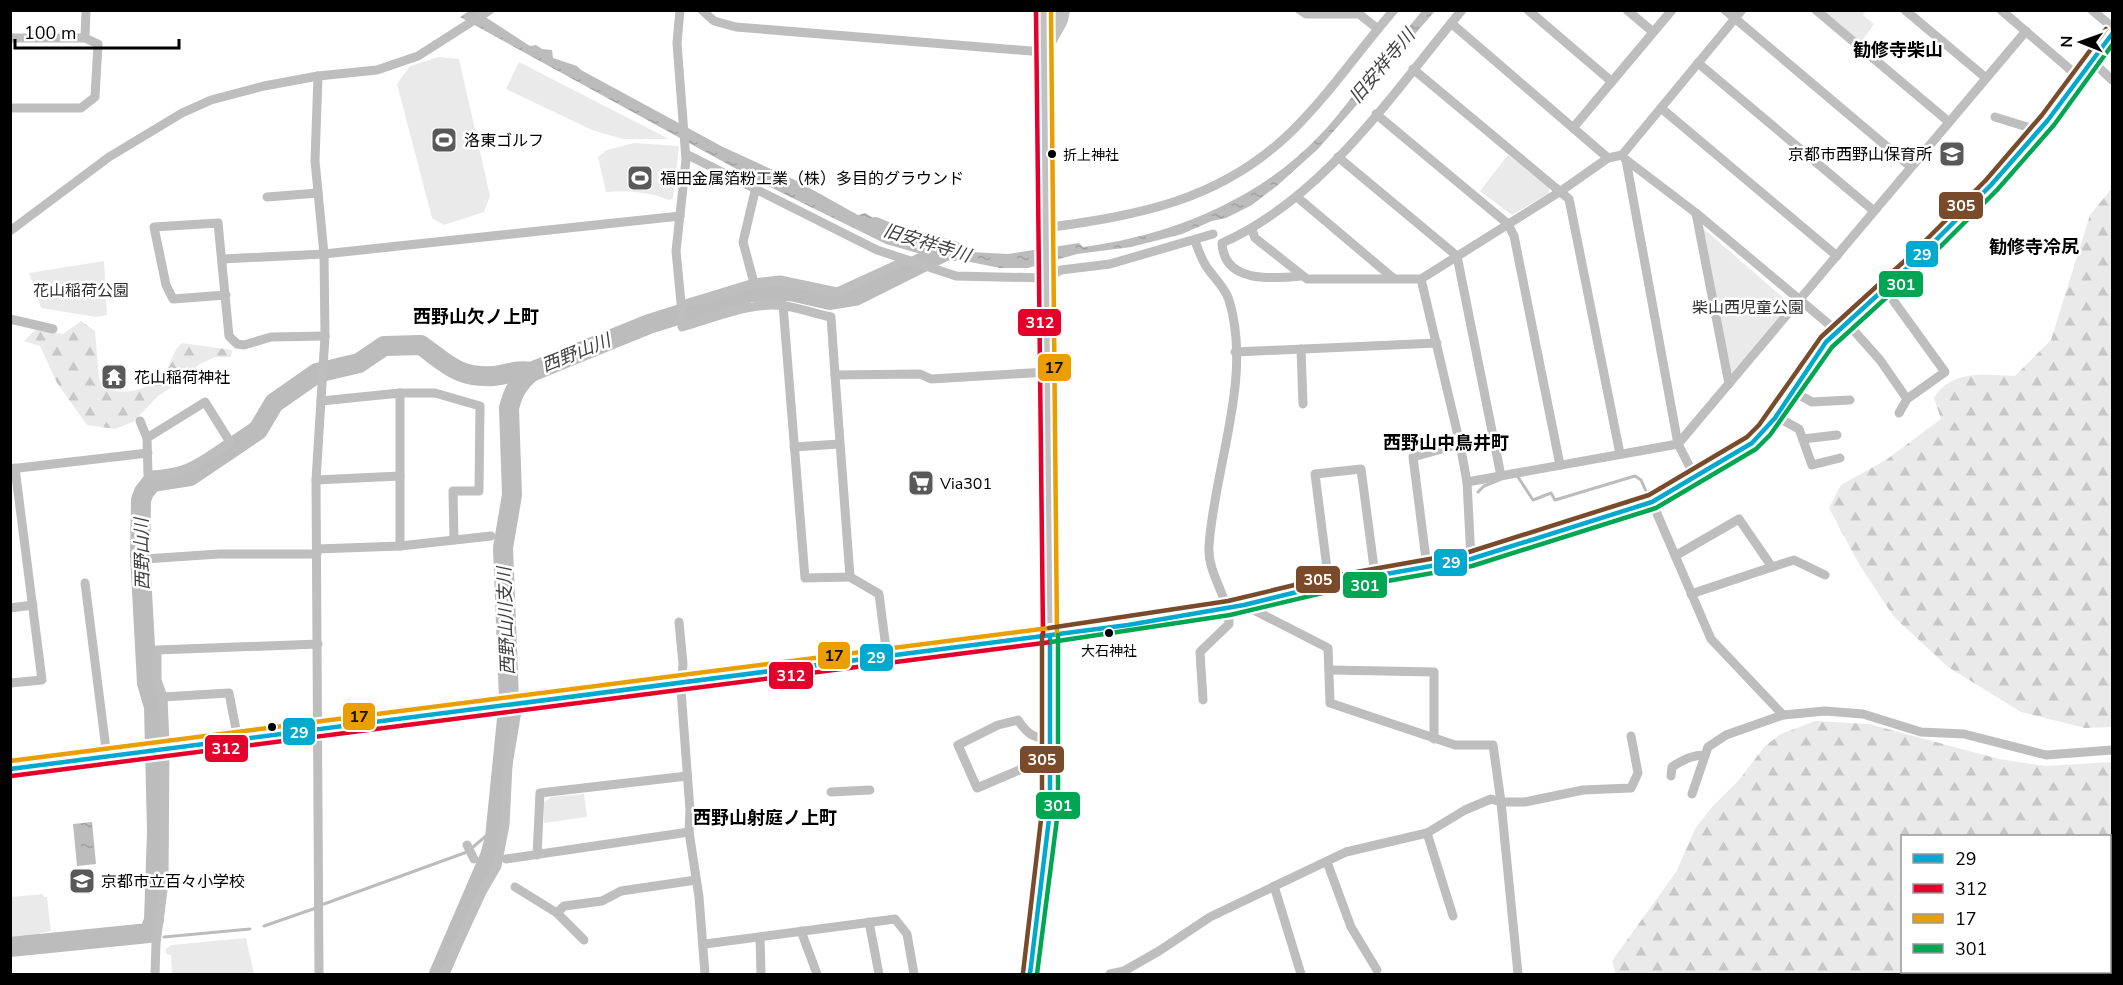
<svg xmlns="http://www.w3.org/2000/svg" width="2123" height="985" font-family="'Nunito Sans','Noto Sans JP',sans-serif">
	<defs>
		<pattern id="forest-firs" width="22" height="20" patternUnits="userSpaceOnUse" patternTransform="scale(1.5)"><rect width="22" height="20" fill="#eaeaea"/><path d="M5 1l3.5 6h-7zM16 11l3.5 6h-7z" fill="#c7c7c7"/></pattern>
		<pattern id="water-ripples" width="26" height="14" patternUnits="userSpaceOnUse" patternTransform="scale(1.5)"><rect width="26" height="14" fill="#bcbcbc"/><path d="M2 4q2-2 4 0t4 0M15 11q2-2 4 0t4 0" fill="none" stroke="#a0a0a0"/></pattern>
	</defs>
	<rect width="100%" height="100%" fill="#fff"/>
	<g fill="#eaeaea">
		<path d="M1823 11H1866L1863 15 1874 24 1861 42Z"/>
		<path d="M439 57 459 59 490 196 484 212 444 225 432 218 397 84 410 66Z"/>
		<path d="M519 62 669 139H623L592 130 506 89Z"/>
		<path d="M634 143 679 146 673 198 669 200C648 192 628 190 606 192L598 157 607 150Z"/>
		<path d="M1508 155 1549 187V193L1512 215 1480 191Z"/>
		<path d="M1704 229 1787 301 1788 307 1732 372 1729 371 1703 240Z"/>
		<path d="M104 261 107 315 96 317 41 308 29 273Z"/>
		<path d="M584 794 587 817 544 823V803L551 797Z"/>
		<path d="M43 894 44 897H47L51 931 40 933 41 943 11 944V897Z"/>
		<path d="M246 938 254 974H172L171 955 166 954V949L171 945Z"/>
	</g>
	<g fill="url(#forest-firs)" fill-rule="evenodd">
		<path d="M2112 188V727L2085 728 2021 712 1948 667 1894 617 1859 564 1829 508 1841 485 1886 460 1941 419 1934 398C1952 369 1984 375 2015 376L2051 340 2090 215Z"/>
		<path d="M81 321 95 331 99 378 103 388C126 396 148 391 165 372 172 363 172 351 182 343L232 350 231 357H215L198 365 187 377 158 396 133 422 115 429 87 425 57 383 40 346 24 341 35 330 63 334Z"/>
		<path d="M1815 721 1869 724 1999 759 2045 766 2112 762V974H1616L1612 961 1676 872 1695 829 1712 807 1739 780 1765 746 1781 734ZM1902 836H2110V972H1902Z"/>
	</g>
	<g fill="url(#water-ripples)">
		<path d="M469 11H476L530 46 536 45 542 49 552 50 553 58 577 66 581 70 723 147 797 181 858 215 865 213 880 222V229L935 250 1008 254 1079 243 1083 247C1170 236 1259 200 1320 135 1337 118 1351 97 1367 78L1371 76V73L1422 11H1435L1369 87V91L1318 149 1278 185 1252 205 1226 218 1212 221 1182 234 1131 247 1077 254 1028 268H1000L960 260H942L886 244 760 182 460 17Z"/>
		<path d="M92 822 96 864 77 866 73 824Z"/>
	</g>
	<g fill="none" stroke-linecap="round" stroke-linejoin="round">
		<g stroke="#bcbcbc" stroke-width="3">
			<path d="M1518 477 1533 500 1551 493 1555 500 1635 476 1641 480 1649 498"/>
			<path d="M1478 492 1484 486 1499 480"/>
			<path d="M324 904 467 852 486 836 497 820"/>
			<path d="M264 926 316 908"/>
			<path d="M164 937 250 929"/>
		</g>
		<g stroke="#bcbcbc" stroke-width="20">
			<path d="M875 227 892 234 953 251"/>
			<path d="M10 947 149 933 154 920 157 831 154 707 147 683 140 555 141 500 144 492 152 482 190 476 236 445 258 430 274 403 317 373 359 363 384 346 421 345C447 364 458 378 494 376 507 375 517 369 531 372L649 324 751 292 791 291 830 300 855 296 947 250"/>
			<path d="M439 974 490 856 495 838 509 699 503 548 512 495 509 408C513 392 518 383 531 372"/>
		</g>
		<g stroke="#dbdbdb" stroke-width="17">
			<path id="primary" d="M10 769 1128 625 1244 605 1329 584 1471 559 1652 502 1752 443 1765 430C1792 400 1807 358 1837 331 1908 270 1978 204 2038 132 2065 101 2086 66 2112 34"/>
		</g>
		<g stroke="#bebebe" stroke-width="9">
			<path d="M680 10 677 43 686 160 676 251 683 323"/>
			<path d="M702 10 714 21 736 27 1043 52"/>
			<path d="M1300 10 1306 14H1359L1378 29"/>
			<path d="M1528 10 1611 81"/>
			<path d="M1627 10 1653 32"/>
			<path d="M1725 10 1911 167"/>
			<path d="M1816 10 1949 122"/>
			<path d="M1905 10 1986 78"/>
			<path d="M2001 10 2080 78"/>
			<path d="M2092 10 2112 27"/>
			<path d="M1451 23 1608 158"/>
			<path d="M10 38H85L98 44 95 97 81 108H10"/>
			<path d="M85 38 86 10"/>
			<path d="M2091 60 2112 80"/>
			<path d="M1698 63 1874 211"/>
			<path d="M1413 69 1569 199 1620 454"/>
			<path d="M318 76 315 161 324 254 325 336 316 480 319 974"/>
			<path d="M1661 108 1837 256"/>
			<path d="M1376 114 1508 224 1514 236 1560 465"/>
			<path d="M1995 117 2040 131"/>
			<path d="M1573 128 1672 10"/>
			<path d="M686 154 877 250 956 276 1046 278 1061 270 1110 264 1213 234"/>
			<path d="M1338 157 1457 256 1501 476"/>
			<path d="M1625 159 1696 213 1837 331"/>
			<path d="M1626 160 1678 444 1695 477"/>
			<path d="M267 197 318 193"/>
			<path d="M1297 197 1393 278"/>
			<path d="M1696 213 1729 384"/>
			<path d="M1045 228C1139 215 1220 201 1291 132 1329 95 1359 50 1394 10"/>
			<path d="M1252 230 1255 238 1307 279H1421L1561 191 1608 158 1622 155 1742 10"/>
			<path d="M10 231 109 157 182 113 211 100 264 86 318 76 377 70 418 56 490 10"/>
			<path d="M1195 241C1198 249 1201 258 1206 266 1213 277 1225 287 1229 300 1253 378 1214 468 1209 546 1207 574 1229 596 1229 624L1200 652 1203 700"/>
			<path d="M222 259 324 254 680 216"/>
			<path d="M1301 276C1271 279 1224 283 1222 243 1324 198 1392 94 1462 10"/>
			<path d="M1421 279 1460 444 1467 482 1471 559"/>
			<path d="M754 283 743 242 756 187"/>
			<path d="M1885 289 1945 372 1907 399 1899 413"/>
			<path d="M226 295 173 299 166 285 154 227 218 223 229 336 237 344 244 345 271 337 325 336"/>
			<path d="M682 305 754 283 780 280 837 292 907 260"/>
			<path d="M783 305 805 578 850 577"/>
			<path d="M10 319 53 329"/>
			<path d="M1848 324 1880 360 1907 399"/>
			<path d="M682 327C714 318 751 301 785 306 800 308 816 314 831 317L835 375"/>
			<path d="M1301 349 1303 404"/>
			<path d="M1235 352 1437 343"/>
			<path d="M1794 392 1812 402 1850 400"/>
			<path d="M400 393H435L480 406 479 491H453L454 540"/>
			<path d="M1777 417 1799 429 1812 465 1840 458"/>
			<path d="M140 421 147 438 148 475C188 474 198 463 230 442L205 402 147 438"/>
			<path d="M1803 439 1837 435"/>
			<path d="M794 447 839 444"/>
			<path d="M10 469 148 453"/>
			<path d="M316 480 400 476"/>
			<path d="M1467 482 1678 444 2026 31"/>
			<path d="M1652 502 1711 639 1783 715 1825 711 1863 714 1921 732 1964 734 2046 755 2112 750"/>
			<path d="M400 546 491 536"/>
			<path d="M317 549 400 546V393L321 401"/>
			<path d="M1675 556 1739 519 1772 567 1794 560 1825 575"/>
			<path d="M145 559 219 554H317"/>
			<path d="M1427 567 1413 457 1460 444"/>
			<path d="M85 583 107 757"/>
			<path d="M1329 584 1315 474 1361 469 1375 575"/>
			<path d="M1691 594 1772 567"/>
			<path d="M1244 605 1328 648 1330 703 1455 745H1493L1501 802H1525L1583 790 1631 788 1638 773 1631 736"/>
			<path d="M10 608 33 605"/>
			<path d="M679 622 683 664 681 690 690 810 689 832 699 897 705 974"/>
			<path d="M887 656 879 594 850 577 835 375 920 374 931 379 1047 372"/>
			<path d="M1331 670 1434 672V739"/>
			<path d="M10 683 42 680 15 468"/>
			<path d="M163 697 229 693 238 740"/>
			<path d="M1050 764 1036 763 977 788 958 745 998 725 1018 720C1027 734 1033 738 1050 739"/>
			<path d="M1671 776 1672 767C1682 760 1692 755 1704 755"/>
			<path d="M831 792 870 790"/>
			<path d="M1692 794 1708 747 1726 735 1783 715"/>
			<path d="M1427 833 1453 916"/>
			<path d="M467 845 474 859"/>
			<path d="M2110 849 2112 850"/>
			<path d="M537 855 540 793 687 776"/>
			<path d="M506 859 689 832"/>
			<path d="M1327 862 1351 927 1377 970"/>
			<path d="M1274 886 1301 974"/>
			<path d="M515 887 557 913"/>
			<path d="M869 922 879 974"/>
			<path d="M801 931 817 974"/>
			<path d="M760 937 761 974"/>
			<path d="M584 940 557 913 564 906 602 901 621 891 696 880"/>
			<path d="M705 944 895 919 907 934 914 974"/>
			<path d="M155 974 156 943 164 883 165 743 163 697 157 680V650L318 644"/>
			<path d="M444 974 482 892 497 866 505 825 508 765 518 705"/>
			<path d="M1110 974 1124 971 1159 951 1210 917 1346 852 1427 833 1465 810 1491 799 1501 802 1518 974"/>
		</g>
		<g stroke="#c1c1c1" stroke-width="14">
			<path d="M1045 49 1061 20 1063 10"/>
			<path d="M1030 974 1050 811 1043 10"/>
		</g>
		<use href="#primary" stroke="#bdbdbd" stroke-width="15"/>
		<g stroke="#fff" stroke-width="9">
			<g id="bus-1">
				<path d="M10 769 1128 625 1244 605 1329 584 1471 559 1652 502 1752 443 1775 418 1826 342 1916 260 1991 185 2048 120 2112 34"/>
				<path d="M1030 974 1050 811V635"/>
			</g>
		</g>
		<g stroke="#fff" stroke-width="9">
			<g id="bus-2">
				<path d="M1036 10 1043 635"/>
				<path d="M11 776 1051 642"/>
			</g>
		</g>
		<g stroke="#fff" stroke-width="9">
			<g id="bus-3">
				<path d="M1051 10 1057 635"/>
				<path d="M10 761 1049 628"/>
			</g>
		</g>
		<g stroke="#fff" stroke-width="9">
			<g id="bus-4">
				<path d="M1051 642 1230 615 1331 591 1472 566 1656 508 1756 449 1770 435 1832 347 1921 266 1997 190 2054 125 2112 45"/>
				<path d="M1037 974 1058 811V635"/>
			</g>
		</g>
		<g stroke="#fff" stroke-width="9">
			<g id="bus-5">
				<path d="M1049 628 1228 601 1328 577 1469 552 1649 495 1747 437 1759 425 1821 337 1911 255 1986 180 2042 115 2106 29"/>
				<path d="M1023 973 1042 811V635"/>
			</g>
		</g>
		<use href="#bus-1" stroke="#00a9ce" stroke-width="4.5"/>
		<use href="#bus-2" stroke="#e4002b" stroke-width="4.5"/>
		<use href="#bus-3" stroke="#eb9e00" stroke-width="4.5"/>
		<use href="#bus-4" stroke="#00a651" stroke-width="4.5"/>
		<use href="#bus-5" stroke="#7a4b2a" stroke-width="4.5"/>
	</g>
	<defs>
		<g id="stadium-square" transform="scale(1.35)"><rect x="-9" y="-9" width="18" height="18" rx="4" fill="#595959" stroke="#fff"/><path d="M0-5a6.5 5 0 1 0 0 10a6.5 5 0 1 0 0-10ZM-3.5-1.8h7v3.6h-7Z" fill="#fff"/></g>
		<g id="school-square" transform="scale(1.35)"><rect x="-9" y="-9" width="18" height="18" rx="4" fill="#595959" stroke="#fff"/><path d="M0-5L7-2L0 1L-7-2ZM-4 1L0 2.5L4 1V4Q0 6-4 4Z" fill="#fff"/></g>
		<g id="temple-square" transform="scale(1.35)"><rect x="-9" y="-9" width="18" height="18" rx="4" fill="#595959" stroke="#fff"/><path d="M0-6L5-2H3V0L6.5 2.5H4V6H1.5V3h-3V6H-4V2.5H-6.5L-3 0V-2H-5Z" fill="#fff"/></g>
		<g id="supermarket-square" transform="scale(1.35)"><rect x="-9" y="-9" width="18" height="18" rx="4" fill="#595959" stroke="#fff"/><path d="M-6-5.5h2.5l.6 2H6L4.5 2H-2.5L-4.4-4H-6ZM-1.5 3.2a1.3 1.3 0 1 0 .1 0ZM3 3.2a1.3 1.3 0 1 0 .1 0Z" fill="#fff"/></g>
	</defs>
	<g fill-rule="evenodd">
		<use href="#stadium-square" x="444" y="140"/>
		<use href="#school-square" x="1952" y="154"/>
		<use href="#stadium-square" x="640" y="178"/>
		<use href="#temple-square" x="114" y="377"/>
		<use href="#supermarket-square" x="921" y="483"/>
		<use href="#school-square" x="82" y="881"/>
	</g>
	<g fill="#000" stroke="#fff" stroke-width="2">
		<circle cx="1052" cy="154" r="5"/>
		<circle cx="1109" cy="633" r="5"/>
		<circle cx="272" cy="727" r="5"/>
	</g>
	<g text-anchor="middle" stroke-width="5" stroke-linejoin="round" paint-order="stroke">
		<g font-size="14" fill="#000" stroke="#fff" text-anchor="start">
			<text x="1063" y="160">折上神社</text>
			<text x="1109" y="656" text-anchor="middle">大石神社</text>
		</g>
		<g font-size="16" fill="#000" stroke="#fff" text-anchor="start">
			<text x="464" y="146">洛東ゴルフ</text>
			<text x="1932" y="160" text-anchor="end">京都市西野山保育所</text>
			<text x="660" y="184">福田金属箔粉工業（株）多目的グラウンド</text>
			<text x="134" y="383">花山稲荷神社</text>
			<text x="940" y="489">Via301</text>
			<text x="101" y="887">京都市立百々小学校</text>
		</g>
		<g font-size="16" fill="#2f2f2f" stroke="#fff">
			<text x="81" y="296">花山稲荷公園</text>
			<text x="1748" y="313">柴山西児童公園</text>
		</g>
		<g font-size="18" font-weight="bold" fill="#000" stroke="#fff">
			<text x="1898" y="56">勧修寺柴山</text>
			<text x="2034" y="253">勧修寺冷尻</text>
			<text x="476" y="323">西野山欠ノ上町</text>
			<text x="1446" y="449">西野山中鳥井町</text>
			<text x="765" y="824">西野山射庭ノ上町</text>
		</g>
		<g font-size="18" font-style="italic" fill="#404040" stroke="#fff">
			<text transform="translate(1382 66) rotate(-50)" y="6">旧安祥寺川</text>
			<text transform="translate(927 243) rotate(17)" y="6">旧安祥寺川</text>
			<text transform="translate(576 353) rotate(-22)" y="6">西野山川</text>
			<text transform="translate(142 554) rotate(-91)" y="6">西野山川</text>
			<text transform="translate(506 621) rotate(-92)" y="6">西野山川支川</text>
		</g>
	</g>
	<g stroke="#fff" stroke-width="2">
		<rect x="1938" y="191" width="46" height="29" rx="6" fill="#7a4b2a"/>
		<rect x="1905" y="240" width="34" height="28" rx="6" fill="#00a9ce"/>
		<rect x="1878" y="270" width="46" height="28" rx="6" fill="#00a651"/>
		<rect x="1017" y="308" width="45" height="29" rx="6" fill="#e4002b"/>
		<rect x="1037" y="353" width="35" height="29" rx="6" fill="#eb9e00"/>
		<rect x="1433" y="548" width="35" height="29" rx="6" fill="#00a9ce"/>
		<rect x="1295" y="565" width="46" height="29" rx="6" fill="#7a4b2a"/>
		<rect x="1342" y="571" width="46" height="28" rx="6" fill="#00a651"/>
		<rect x="817" y="641" width="34" height="29" rx="6" fill="#eb9e00"/>
		<rect x="859" y="643" width="35" height="29" rx="6" fill="#00a9ce"/>
		<rect x="768" y="661" width="46" height="29" rx="6" fill="#e4002b"/>
		<rect x="342" y="702" width="34" height="29" rx="6" fill="#eb9e00"/>
		<rect x="282" y="717" width="34" height="29" rx="6" fill="#00a9ce"/>
		<rect x="204" y="734" width="45" height="29" rx="6" fill="#e4002b"/>
		<rect x="1019" y="745" width="46" height="29" rx="6" fill="#7a4b2a"/>
		<rect x="1035" y="791" width="46" height="29" rx="6" fill="#00a651"/>
	</g>
	<g font-size="16" text-anchor="middle" font-weight="bold" fill="#fff">
		<text x="1961" y="211">305</text>
		<text x="1922" y="260">29</text>
		<text x="1901" y="290">301</text>
		<text x="1040" y="328">312</text>
		<text x="1451" y="568">29</text>
		<text x="1318" y="585">305</text>
		<text x="1365" y="591">301</text>
		<text x="876" y="663">29</text>
		<text x="791" y="681">312</text>
		<text x="299" y="738">29</text>
		<text x="226" y="754">312</text>
		<text x="1042" y="765">305</text>
		<text x="1058" y="811">301</text>
	</g>
	<g font-size="16" text-anchor="middle" font-weight="bold" fill="#111">
		<text x="1054" y="373">17</text>
		<text x="834" y="661">17</text>
		<text x="359" y="722">17</text>
	</g>
	<rect width="2123" height="985" fill="none" stroke="#000000" stroke-width="24"/>
	<rect x="1901" y="835" width="210" height="138" fill="#ffffff" stroke="#999999" stroke-width="1.5"/>
	<rect x="1913" y="854" width="30" height="9" fill="#00a9ce" stroke="#999999" stroke-width="1.5"/>
	<text x="1955" y="865" font-size="18" fill="#000000">29</text>
	<rect x="1913" y="884" width="30" height="9" fill="#e4002b" stroke="#999999" stroke-width="1.5"/>
	<text x="1955" y="895" font-size="18" fill="#000000">312</text>
	<rect x="1913" y="914" width="30" height="9" fill="#eb9e00" stroke="#999999" stroke-width="1.5"/>
	<text x="1955" y="925" font-size="18" fill="#000000">17</text>
	<rect x="1913" y="944" width="30" height="9" fill="#00a651" stroke="#999999" stroke-width="1.5"/>
	<text x="1955" y="955" font-size="18" fill="#000000">301</text>
	<g transform="translate(2081 42) rotate(271)" stroke="#ffffff" stroke-width="4.5" paint-order="stroke">
	<path d="M0-4.5L10 22L0 15L-10 22Z" fill="#000000"/>
	<text y="-9" font-size="16" font-weight="bold" text-anchor="middle" fill="#000000">N</text>
	</g>
	<path d="M15 39v9h164v-9" fill="none" stroke="#000000" stroke-width="3"/>
	<text x="24" y="39" font-size="18" fill="#000000" stroke="#ffffff" stroke-width="4.5" paint-order="stroke">100 m</text>
</svg>
